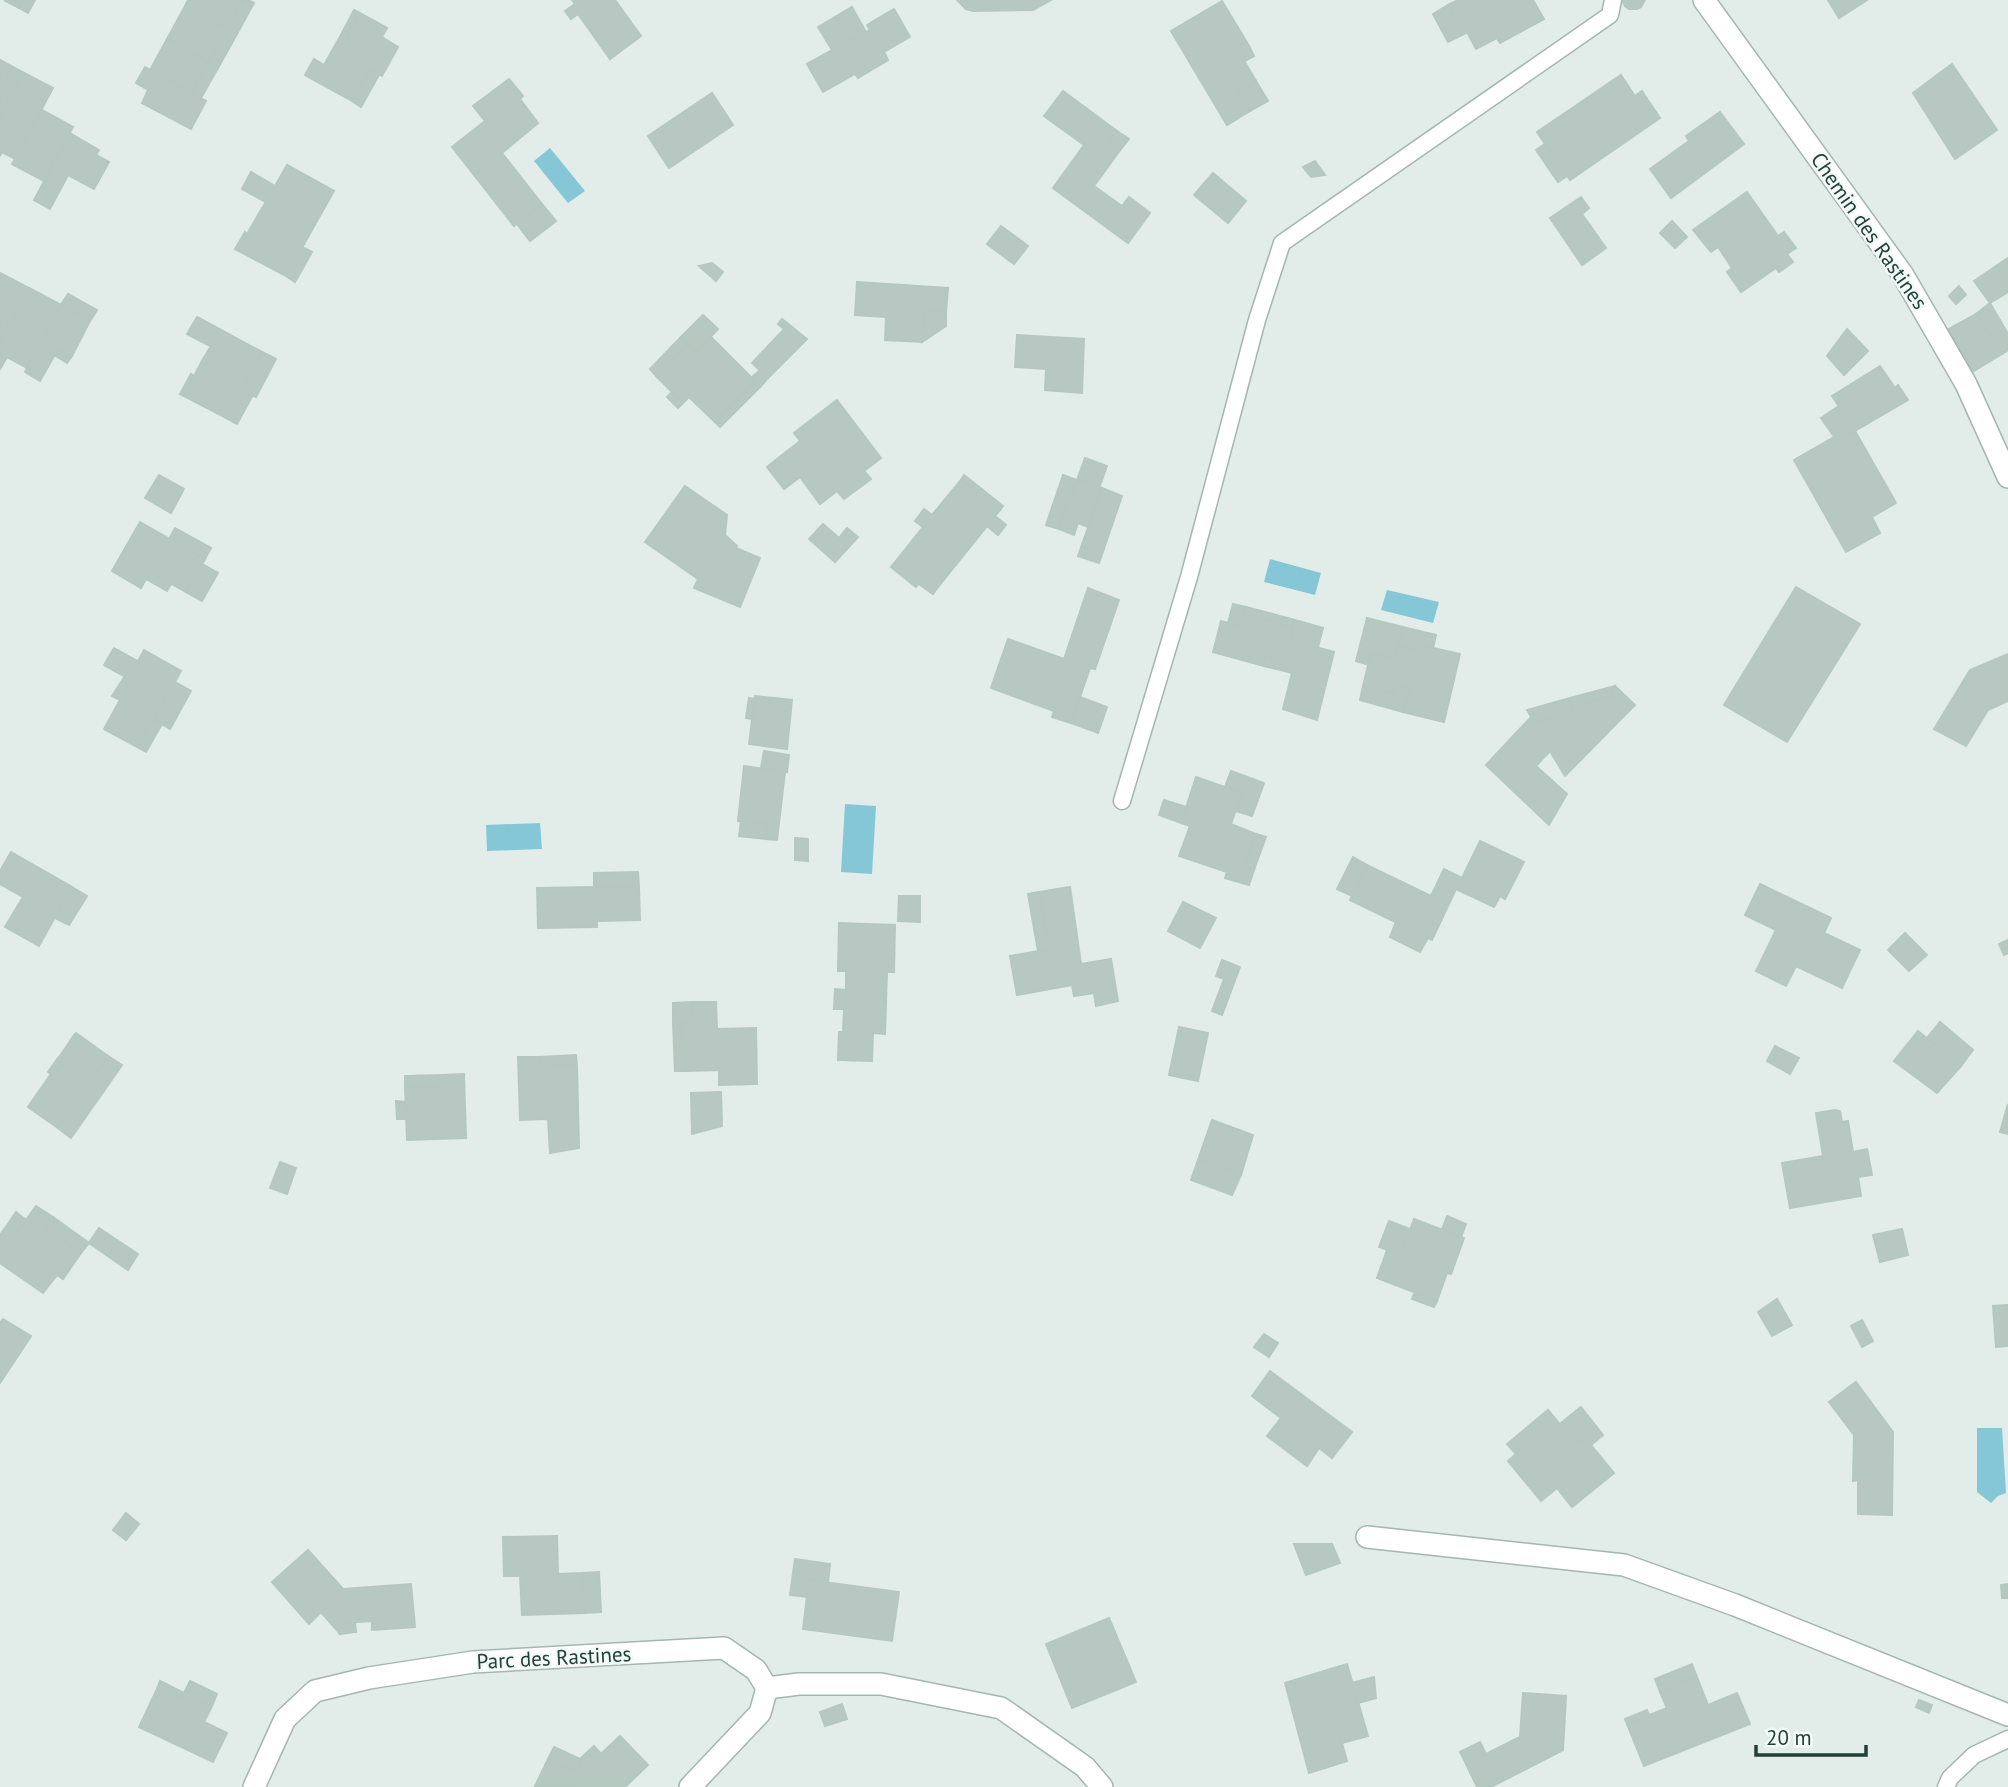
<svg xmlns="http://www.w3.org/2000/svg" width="2008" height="1787" font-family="'PT Sans',sans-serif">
	<rect width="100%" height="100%" fill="#e2ede9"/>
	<g fill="#85c7d7">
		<path d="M550 148 585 191 568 203 534 161Z"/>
		<path d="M1270 559 1321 573 1315 595 1264 582Z"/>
		<path d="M1387 590 1439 602 1433 623 1381 610Z"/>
		<path d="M845 804 876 806 872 874 841 872Z"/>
		<path d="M540 823 542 849 487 851 486 825Z"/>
		<path d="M1977 1428H2002L2006 1493 1998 1496 1991 1503 1977 1492Z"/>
	</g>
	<g fill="#b7c8c2" stroke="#b4c8c0" stroke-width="2">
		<path d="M4 0H24L19 8Z"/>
		<path d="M24 0H35L28 13 19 8Z"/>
		<path d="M188 0H243L227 29 185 6Z"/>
		<path d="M243 0H248L254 3 237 34 227 29Z"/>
		<path d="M572 0H615L641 36 610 59 578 14 571 19 565 11 575 4Z"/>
		<path d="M957 0H1051L1033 10 973 11 966 9Z"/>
		<path d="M1458 0H1533L1544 19 1500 43 1497 38 1476 49 1467 32 1464 34 1448 5Z"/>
		<path d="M1622 0H1645L1641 7 1637 9H1629L1625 6Z"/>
		<path d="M1828 0H1867L1839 18Z"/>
		<path d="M1222 1 1249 46 1239 52 1256 81 1238 93 1250 111 1227 125 1171 31Z"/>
		<path d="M1448 5 1464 34 1448 42 1433 14Z"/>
		<path d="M185 6 227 29 209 62 167 39Z"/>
		<path d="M852 7 866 32 849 41 835 17Z"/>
		<path d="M894 9 910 37 884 52 888 60 858 78 855 74 823 92 807 64 832 50 818 27 835 17 849 41 870 30 867 25Z"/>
		<path d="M354 10 360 13 346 38 341 35Z"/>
		<path d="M360 13 387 28 382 37 398 47 382 76 333 49 341 35 346 38Z"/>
		<path d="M227 29 237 34 218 68 209 62Z"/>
		<path d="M167 39 209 62 192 93 150 70Z"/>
		<path d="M1249 46 1254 56 1245 61 1239 52Z"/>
		<path d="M333 49 370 70 352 101 305 75 314 59 324 65Z"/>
		<path d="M0 60 24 73 20 80 0 69Z"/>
		<path d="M209 62 218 68 201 98 192 93Z"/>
		<path d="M1952 64 1997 130 1955 159 1913 93Z"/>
		<path d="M145 67 206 101 191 129 142 103 148 90 136 83Z"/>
		<path d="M0 69 20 80 0 118Z"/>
		<path d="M370 70 379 75 361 107 352 101Z"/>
		<path d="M24 73 53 88 46 101 17 86Z"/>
		<path d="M1621 75 1640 104 1647 99 1660 118 1570 180 1537 132Z"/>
		<path d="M509 79 523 96 520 99 538 123 502 153 542 204 514 226 452 147 485 121 473 106Z"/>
		<path d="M1256 81 1268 101 1250 111 1238 93Z"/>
		<path d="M17 86 46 101 15 159 2 152 0 156V118Z"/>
		<path d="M1063 91 1117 131 1110 141 1121 149 1094 186 1122 206 1129 197 1150 213 1128 243 1053 188 1084 145 1044 116Z"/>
		<path d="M1642 91 1647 99 1640 104 1635 96Z"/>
		<path d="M712 93 733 125 669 168 648 136Z"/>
		<path d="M42 110 73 127 44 181 12 164Z"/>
		<path d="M1720 112 1744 144 1671 198 1650 169 1689 141 1686 136Z"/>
		<path d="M1117 131 1129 139 1121 149 1110 141Z"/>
		<path d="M70 133 99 150 96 155 109 162 94 189 68 175 50 209 34 200Z"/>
		<path d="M1545 144 1567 176 1558 182 1536 150Z"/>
		<path d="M1315 161 1325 175 1311 177 1303 167Z"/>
		<path d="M287 165 334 191 286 276 235 249 245 232 247 234 258 215 265 219 273 206 242 189 251 172 275 186Z"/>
		<path d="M1213 173 1246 201 1228 223 1194 195Z"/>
		<path d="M1747 192 1778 236 1784 232 1796 248 1787 254 1793 262 1779 272 1776 268 1741 292 1727 272 1732 268 1718 247 1711 252 1693 230Z"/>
		<path d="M1581 197 1589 208 1582 214 1606 248 1582 265 1550 218Z"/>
		<path d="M266 202 273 206 265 219 258 215Z"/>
		<path d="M542 204 556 221 530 241 517 224Z"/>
		<path d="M1672 221 1687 237 1675 248 1660 233Z"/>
		<path d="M1001 226 1028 246 1014 264 987 244Z"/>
		<path d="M302 247 312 252 295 282 286 276Z"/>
		<path d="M2008 258V292L1990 303 1974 281Z"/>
		<path d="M712 263 723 272 716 281 699 266Z"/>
		<path d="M0 273 29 288 21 303 0 291Z"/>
		<path d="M857 282 948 288 946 312 924 311 922 342 885 340 886 317 855 315Z"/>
		<path d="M1959 286 1966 295 1956 304 1949 296Z"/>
		<path d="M29 288 61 305 27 368 7 357 0 369V342Z"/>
		<path d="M0 291 21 303 0 342Z"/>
		<path d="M68 294 97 310 90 321 61 305Z"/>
		<path d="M1990 303 2008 334V350L2002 354 1976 314Z"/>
		<path d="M61 305 90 321 72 356 58 349 40 381 25 372Z"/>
		<path d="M924 311 946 312V326L922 342Z"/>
		<path d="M1976 314 2002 354 1972 372 1949 329Z"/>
		<path d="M703 315 718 329 696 352 681 337Z"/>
		<path d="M197 317 262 352 226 418 180 394 191 374 194 376 203 359 211 363 218 350 187 334Z"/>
		<path d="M782 319 792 327 788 332 778 324Z"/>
		<path d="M792 327 807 339 768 378 752 363 784 329 788 332Z"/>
		<path d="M1847 329 1868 351 1844 375 1827 356Z"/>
		<path d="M1017 335 1084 339 1082 393 1045 390 1046 369 1015 367Z"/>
		<path d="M681 337 689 344 657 377 650 369Z"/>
		<path d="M711 337 755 381 715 422 689 397 683 403 657 377 689 344 696 352Z"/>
		<path d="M211 346 218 350 211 363 203 359Z"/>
		<path d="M58 349 72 356 67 363 54 355Z"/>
		<path d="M262 352 276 359 256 397 242 389Z"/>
		<path d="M1880 366 1895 388 1898 385 1908 400 1855 431 1832 396Z"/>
		<path d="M760 370 768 378 761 386 752 377Z"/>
		<path d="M755 381 761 386 720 427 715 422Z"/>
		<path d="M242 389 253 395 237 424 226 418Z"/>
		<path d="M672 392 683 403 678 408 667 397Z"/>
		<path d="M837 400 881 458 864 471 871 479 844 499 837 491 820 504 800 477 784 489 767 467 800 441 794 433Z"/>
		<path d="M1839 406 1855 431 1837 441 1821 418Z"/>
		<path d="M1855 431 1896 503 1872 517 1880 533 1846 552 1794 460 1834 437 1837 441Z"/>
		<path d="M1085 458 1107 466 1099 488 1077 480Z"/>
		<path d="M159 475 184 489 171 513 145 498Z"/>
		<path d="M964 475 1003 506 1000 510 961 480Z"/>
		<path d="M1063 475 1077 480 1059 529 1046 525Z"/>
		<path d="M961 480 1000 510 995 516 1006 525 998 535 987 526 938 587 925 576 916 587 891 567 923 527 915 521 924 509 932 515Z"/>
		<path d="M1077 480 1102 488 1088 527 1078 523 1074 535 1059 529Z"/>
		<path d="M685 486 727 515 725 535 737 546 736 548 760 558 740 607 694 588 698 579 645 542Z"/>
		<path d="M1102 488 1122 496 1099 563 1078 556Z"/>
		<path d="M140 522 205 559 186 592 150 572 141 588 112 571Z"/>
		<path d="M823 524 839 538 847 528 858 537 835 562 809 539Z"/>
		<path d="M175 528 211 548 205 559 169 539Z"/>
		<path d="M202 564 218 573 202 601 186 592Z"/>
		<path d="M150 572 171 584 167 591 146 579Z"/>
		<path d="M925 576 938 587 933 594 919 584Z"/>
		<path d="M1796 587 1860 624 1787 742 1724 705Z"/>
		<path d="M1088 588 1119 600 1095 669 1090 668 1071 723 1052 717 1054 711 991 688 1008 639 1064 659Z"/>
		<path d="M1233 604 1246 607 1241 627 1228 623Z"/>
		<path d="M1246 607 1295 620 1294 628 1244 614Z"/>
		<path d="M1244 614 1294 628 1290 640 1334 652 1317 720 1283 709 1292 673 1281 670 1284 661 1266 656 1264 666 1213 652 1221 621 1241 627Z"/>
		<path d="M1367 618 1403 627 1395 659 1371 653 1369 665 1356 661Z"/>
		<path d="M1295 620 1323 628 1318 647 1290 640Z"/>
		<path d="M1403 627 1436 635 1433 648 1420 645 1418 651 1398 646Z"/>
		<path d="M1420 645 1460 654 1444 722 1403 712 1409 688 1395 684 1392 694 1363 686 1371 653 1395 659 1398 646 1418 651Z"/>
		<path d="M114 648 175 682 137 747 104 729 131 680 104 665Z"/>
		<path d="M144 650 181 671 175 682 138 661Z"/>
		<path d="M2008 654V701L1988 710 1966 746 1934 729 1970 670Z"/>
		<path d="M1266 656 1284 661 1281 670 1264 666Z"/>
		<path d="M125 676 131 680 120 700 112 696Z"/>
		<path d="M175 682 191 691 170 729 154 719Z"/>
		<path d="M1395 684 1409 688 1403 712 1360 700 1363 686 1392 694Z"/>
		<path d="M1615 686 1611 696 1572 706 1570 698Z"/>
		<path d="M1615 686 1635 705 1627 713 1611 696Z"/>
		<path d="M755 696 792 700 787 749 749 744Z"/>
		<path d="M1611 696 1627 713 1565 776 1550 751 1536 766 1567 794 1549 825 1486 765 1531 717 1535 723 1573 712 1572 706Z"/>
		<path d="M1080 697 1107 707 1098 733 1071 723Z"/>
		<path d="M749 698 755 699 752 719 746 718Z"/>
		<path d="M1570 698 1573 712 1535 723 1527 710Z"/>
		<path d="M154 719 162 724 146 752 137 747Z"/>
		<path d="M764 751 789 755 787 772 761 768Z"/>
		<path d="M744 766 785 772 777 840 766 839 767 824 738 821Z"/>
		<path d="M1231 771 1264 783 1252 816 1236 811 1242 793 1225 787Z"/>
		<path d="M1196 777 1242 793 1231 824 1256 834 1245 866 1254 870 1249 885 1225 878 1227 872 1179 856 1190 826 1181 823Z"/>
		<path d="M1164 800 1186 807 1181 823 1159 815Z"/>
		<path d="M741 821 767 824 766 839 739 836Z"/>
		<path d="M1256 834 1266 837 1254 870 1245 866Z"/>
		<path d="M795 838 808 839V861L795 860Z"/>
		<path d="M1480 841 1524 862 1505 899 1500 896 1494 907 1456 889 1432 940 1350 900 1367 865 1431 896 1444 869 1462 878Z"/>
		<path d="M11 852 72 887 39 946 5 927 23 897 0 884V871Z"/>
		<path d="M1353 857 1367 865 1352 896 1337 889Z"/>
		<path d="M638 872 639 887 594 888V873Z"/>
		<path d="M1760 884 1831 918 1824 933 1860 950 1842 988 1796 966 1786 986 1756 971 1776 930 1745 915Z"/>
		<path d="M72 887 87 896 69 925 55 918Z"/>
		<path d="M594 887H639L640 920 597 921V927L538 928 537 888Z"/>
		<path d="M1070 887 1081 964 1111 959 1118 1001 1096 1006 1094 993 1074 996 1072 985 1017 995 1010 956 1049 949 1039 892Z"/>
		<path d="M1039 892 1049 949 1038 951 1028 894Z"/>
		<path d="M899 896H920V922L898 921Z"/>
		<path d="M1183 902 1216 918 1200 948 1168 931Z"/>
		<path d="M1396 922 1428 938 1420 952 1390 937Z"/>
		<path d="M839 923 895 925 894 972H887L885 1034 873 1033 872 1061 838 1060 839 1032H843L844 1009H834L835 989 846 990V971H838Z"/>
		<path d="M1905 933 1927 955 1909 971 1888 950Z"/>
		<path d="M2008 940V953L2004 955 1999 944Z"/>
		<path d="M1222 960 1240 967 1222 1015 1212 1011 1224 979 1216 976Z"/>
		<path d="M692 1002H716L717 1029 756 1028 757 1084 719 1085V1070L688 1071V1047H681L680 1022 693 1021Z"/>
		<path d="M692 1002 693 1021 673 1022V1003Z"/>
		<path d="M673 1022H680L681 1047H674Z"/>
		<path d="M1940 1022 1973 1050 1961 1066 1927 1038Z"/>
		<path d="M1179 1027 1208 1033 1198 1081 1169 1075Z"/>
		<path d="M1918 1031 1961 1066 1937 1093 1894 1061Z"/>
		<path d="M76 1033 108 1056 58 1128 28 1107 51 1074 54 1076 64 1062 58 1058 60 1056 63 1058 78 1037 74 1035Z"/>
		<path d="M74 1035 78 1037 63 1058 60 1056Z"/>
		<path d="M1775 1046 1799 1058 1790 1074 1767 1061Z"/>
		<path d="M674 1047H688V1071H675Z"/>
		<path d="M576 1055 577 1066 540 1067V1057Z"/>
		<path d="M108 1056 122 1065 71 1138 58 1128Z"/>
		<path d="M518 1057H540V1067L577 1066 579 1148 550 1153 548 1119 520 1120Z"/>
		<path d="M58 1058 64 1062 54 1076 48 1072Z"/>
		<path d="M464 1074 466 1138 407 1140 405 1087 443 1086V1075Z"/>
		<path d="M443 1075V1086L405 1087V1076Z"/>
		<path d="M721 1092 722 1126 692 1134 691 1093Z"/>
		<path d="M396 1101 406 1102V1119H397Z"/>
		<path d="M2008 1104V1134L2000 1132Z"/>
		<path d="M1835 1110 1840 1111 1842 1122 1848 1121 1853 1152 1867 1149 1872 1175 1858 1177 1861 1196 1790 1208 1782 1163 1823 1156 1816 1113Z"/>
		<path d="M1212 1120 1253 1135 1241 1175 1198 1160Z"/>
		<path d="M1198 1160 1241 1175 1232 1195 1191 1180Z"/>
		<path d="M280 1162 296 1168 287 1194 270 1188Z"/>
		<path d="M36 1206 53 1217 46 1228 81 1253 63 1279 57 1275 43 1293 0 1263V1235L8 1224 18 1231Z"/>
		<path d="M16 1212 26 1220 18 1231 8 1224Z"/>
		<path d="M1447 1216 1466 1224 1461 1237 1442 1230Z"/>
		<path d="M53 1217 89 1243 81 1253 46 1228Z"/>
		<path d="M1414 1219 1464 1238 1451 1274 1447 1273 1437 1301 1377 1278 1387 1250 1401 1255Z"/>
		<path d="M1389 1221 1410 1229 1401 1255 1379 1247Z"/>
		<path d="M99 1228 138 1254 128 1270 89 1243Z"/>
		<path d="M1902 1229 1908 1255 1880 1262 1873 1235Z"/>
		<path d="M1415 1292 1437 1301 1434 1307 1412 1299Z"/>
		<path d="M1777 1299 1792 1325 1772 1336 1758 1312Z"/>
		<path d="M2008 1305V1346L1996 1347 1993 1306Z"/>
		<path d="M3 1319 31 1336 0 1383V1323Z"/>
		<path d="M1862 1320 1873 1341 1862 1347 1851 1326Z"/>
		<path d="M1264 1334 1278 1343 1269 1357 1254 1347Z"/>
		<path d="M1270 1371 1352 1432 1332 1458 1319 1448 1307 1466 1267 1436 1281 1418 1252 1396Z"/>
		<path d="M1856 1382 1893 1432 1892 1515 1858 1514V1480L1853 1481 1854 1435 1829 1402Z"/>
		<path d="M1581 1407 1603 1435 1591 1445 1570 1437 1560 1424Z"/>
		<path d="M1548 1410 1570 1437 1591 1445 1614 1473 1572 1507 1557 1488 1541 1501 1508 1461 1516 1454 1507 1444Z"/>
		<path d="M126 1513 139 1524 126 1540 113 1530Z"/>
		<path d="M557 1536 558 1574 583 1573 585 1613 522 1615 520 1576H504L503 1537Z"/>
		<path d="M1294 1544H1332L1340 1563 1306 1575Z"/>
		<path d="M308 1550 343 1589 411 1584 415 1627 372 1630V1621L345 1623 340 1634 321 1612 309 1624 272 1582Z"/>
		<path d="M795 1559 830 1564 828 1583 809 1580 807 1597 790 1595Z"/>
		<path d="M599 1572 601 1612 585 1613 583 1573Z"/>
		<path d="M809 1580 899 1592 892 1641 803 1629Z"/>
		<path d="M2008 1584V1598H2002L2001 1585Z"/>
		<path d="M1109 1618 1136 1682 1072 1708 1046 1644Z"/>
		<path d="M355 1622 356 1632 340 1634 345 1623Z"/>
		<path d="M1347 1664 1368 1736 1342 1743 1347 1761 1309 1773 1285 1683Z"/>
		<path d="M1692 1664 1697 1677 1660 1692 1655 1679Z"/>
		<path d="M1374 1677 1376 1698 1358 1703 1352 1683Z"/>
		<path d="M1697 1677 1708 1705 1737 1693 1750 1724 1644 1766 1627 1724 1667 1708 1660 1692Z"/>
		<path d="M160 1681 184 1693 181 1700 157 1689Z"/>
		<path d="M190 1681 217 1694 212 1706 184 1693Z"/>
		<path d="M157 1689 181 1700 184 1693 212 1706 204 1722 227 1733 213 1762 139 1727Z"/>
		<path d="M1523 1693 1566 1696 1563 1750 1491 1787H1477L1466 1764 1520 1737Z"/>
		<path d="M1919 1700 1932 1705 1929 1713 1916 1707Z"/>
		<path d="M842 1704 847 1719 825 1726 820 1712Z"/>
		<path d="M1647 1710 1649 1715 1627 1724 1625 1719Z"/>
		<path d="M620 1736 648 1765 625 1787 535 1786 548 1759 581 1773Z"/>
		<path d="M1480 1742 1486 1754 1466 1764 1460 1752Z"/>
		<path d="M594 1746 601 1754 581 1773 580 1759Z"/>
		<path d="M554 1747 580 1759 581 1773 548 1759Z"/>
	</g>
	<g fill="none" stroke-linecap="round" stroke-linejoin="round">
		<g stroke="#a4b6b1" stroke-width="19">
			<g id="lane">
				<path d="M1122 801 1189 577 1257 320 1282 243 1610 15 1613 0"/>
				<path d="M1946 1787 1950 1778 1974 1755 2008 1739"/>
			</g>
		</g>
		<g stroke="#a4b6b1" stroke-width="24">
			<g id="street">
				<path d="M1704 0 1903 275 1966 384 2008 477"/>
				<path d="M1367 1537 1624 1565 1735 1605 2008 1715"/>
				<path d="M767 1688 799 1684H881L1001 1708 1085 1767 1102 1787"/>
				<path d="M254 1787 285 1719 315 1691 369 1678 473 1662 724 1648 756 1670 767 1688 760 1713 690 1787"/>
			</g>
		</g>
		<use href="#lane" stroke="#fff" stroke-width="16"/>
		<use href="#street" stroke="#fff" stroke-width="21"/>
	</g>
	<g text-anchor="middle" stroke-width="5" stroke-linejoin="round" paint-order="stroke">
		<g font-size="21" fill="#204039" stroke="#f3f9f6">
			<text transform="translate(1869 231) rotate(55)" y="7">Chemin des Rastines</text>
			<text transform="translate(554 1658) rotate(-3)" y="7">Parc des Rastines</text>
		</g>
	</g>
	<path d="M1756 1745v10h110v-10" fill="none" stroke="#204039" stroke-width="3.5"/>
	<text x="1766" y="1745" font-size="21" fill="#204039" stroke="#f3f9f6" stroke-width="5" paint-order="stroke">20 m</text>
</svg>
